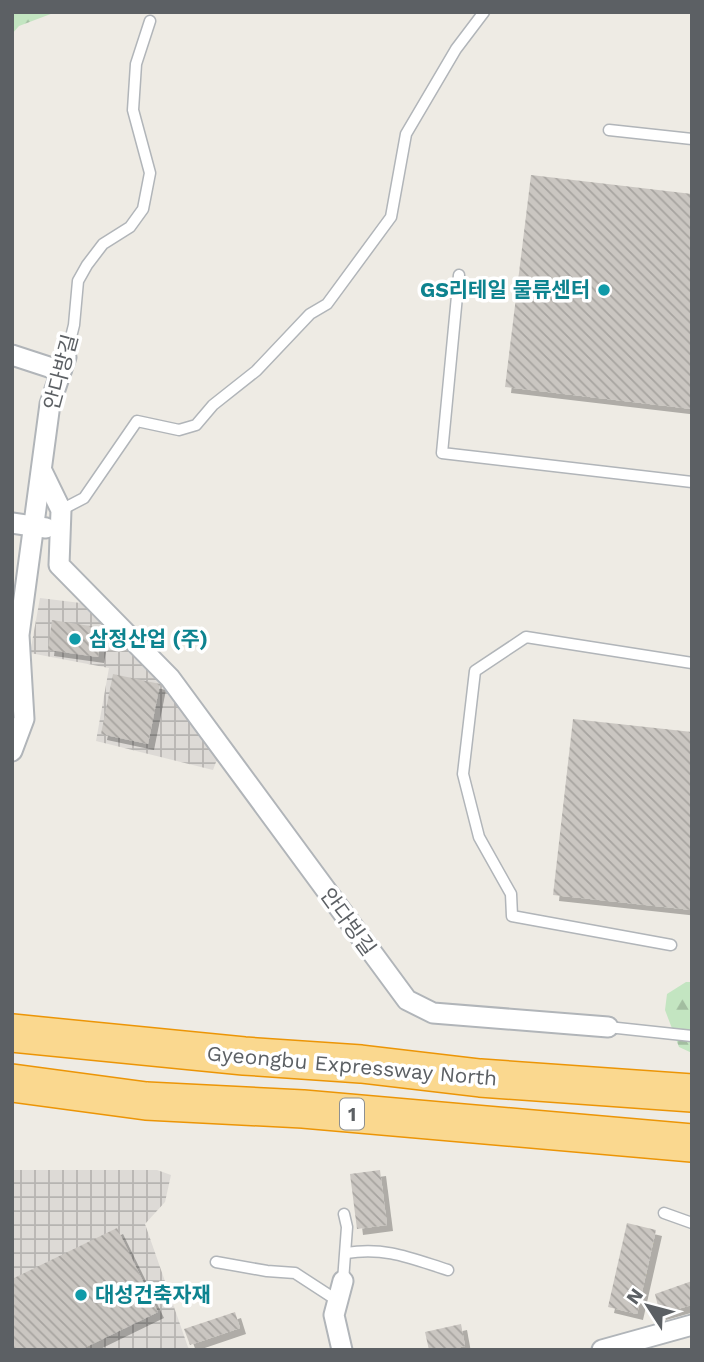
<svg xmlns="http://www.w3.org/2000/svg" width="704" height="1362" font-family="'Work Sans','Noto Sans KR',sans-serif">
	<defs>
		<pattern id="industrial-grid" width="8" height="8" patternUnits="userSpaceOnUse" patternTransform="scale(1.75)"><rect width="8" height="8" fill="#dddad6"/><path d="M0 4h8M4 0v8" fill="none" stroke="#b6b4b1"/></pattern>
		<pattern id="forest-firs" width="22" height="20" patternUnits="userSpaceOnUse" patternTransform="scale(1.75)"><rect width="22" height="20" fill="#c3e5c1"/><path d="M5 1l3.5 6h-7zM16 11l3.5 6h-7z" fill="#a2bda0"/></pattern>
		<pattern id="building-back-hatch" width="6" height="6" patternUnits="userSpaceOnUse" patternTransform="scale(1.75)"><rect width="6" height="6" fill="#cac6c1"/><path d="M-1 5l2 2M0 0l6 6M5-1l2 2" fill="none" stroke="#a7a4a0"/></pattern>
		<filter id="shadow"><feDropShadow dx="6" dy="6" stdDeviation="0" flood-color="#0004"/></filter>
	</defs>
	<rect width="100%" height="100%" fill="#eeebe4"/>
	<g fill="url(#industrial-grid)">
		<path d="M40 598 89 604 168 680 219 754 213 770 96 741 109 668 30 653Z"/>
		<path d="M12 1170H157L171 1175 165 1202 145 1224 189 1350H12Z"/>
	</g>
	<g fill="url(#forest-firs)">
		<path d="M12 12H56L19 26 12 34Z"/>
		<path d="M686 982H692V1053L679 1047 665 1010 667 994Z"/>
	</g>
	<g fill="url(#building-back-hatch)" filter="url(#shadow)">
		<path d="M531 175 692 194V409L505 387Z"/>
		<path d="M52 620 103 628 98 657 48 650Z"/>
		<path d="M113 674 160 684 148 744 101 734Z"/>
		<path d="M573 719 692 732V910L553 895Z"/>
		<path d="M380 1170 387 1225 357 1229 350 1174Z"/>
		<path d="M627 1223 656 1230 637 1314 608 1307Z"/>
		<path d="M117 1228 158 1312 80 1350H12V1279Z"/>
		<path d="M692 1281V1305L660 1314 655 1294Z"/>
		<path d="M235 1312 240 1328 190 1345 184 1329Z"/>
		<path d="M461 1324 465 1346 449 1350H429L425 1332Z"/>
	</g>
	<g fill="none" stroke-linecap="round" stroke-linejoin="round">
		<g stroke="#b1b5b9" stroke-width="13">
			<g id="service">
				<path d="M609 130 692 139"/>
				<path d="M459 275 442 453 692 482"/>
				<path d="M66 357 74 325 78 281 87 265 103 244 130 227 143 209 150 173 133 110 136 64 150 21"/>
				<path d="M61 510 84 498 137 421 179 430 196 425 213 405 256 371 310 314 327 304 391 217 406 134 456 49 484 12"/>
				<path d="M671 945 512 916 511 894 479 837 463 774 475 671 526 637 692 663"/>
				<path d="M608 1027 692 1036"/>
				<path d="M664 1213 692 1223"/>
				<path d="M346 1253C387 1247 410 1258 448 1270"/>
				<path d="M216 1262 267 1271 295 1273 338 1301"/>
				<path d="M343 1281 347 1227 344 1214"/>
			</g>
		</g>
		<g stroke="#b1b5b9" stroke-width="23">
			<g id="minor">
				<path d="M12 355 61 371"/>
				<path d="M42 471 61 510 59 565 170 678 407 1000 433 1013 608 1027"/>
				<path d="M12 523 46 528"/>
				<path d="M12 751 24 719 19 635 50 404 66 357"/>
				<path d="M342 1350 334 1315 343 1281"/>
				<path d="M602 1350 692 1325"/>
			</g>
		</g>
		<g stroke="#ec9506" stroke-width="40">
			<g id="motorway">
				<path d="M12 1033 244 1056 361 1064 480 1078 692 1093"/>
				<path d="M12 1083 146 1101 303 1109 692 1143"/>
			</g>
		</g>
		<use href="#service" stroke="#fff" stroke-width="10"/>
		<use href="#minor" stroke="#fff" stroke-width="19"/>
		<use href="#motorway" stroke="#fad88f" stroke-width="37"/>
	</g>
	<g fill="#0f9aa8" stroke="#fff" stroke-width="2.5">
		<circle cx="604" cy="290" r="7"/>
		<circle cx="75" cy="639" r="7"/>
		<circle cx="81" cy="1295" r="7"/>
	</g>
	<g text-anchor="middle" stroke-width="7" stroke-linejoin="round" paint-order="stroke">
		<rect fill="#fff" stroke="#8d9092" stroke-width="2" x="340" y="1098.5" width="24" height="31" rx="5"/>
		<g font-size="19" font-weight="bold" fill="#5c6064">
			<text x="352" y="1121">1</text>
		</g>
		<g font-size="21" font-weight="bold" fill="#0d838f" stroke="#fff" text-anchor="start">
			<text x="590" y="297" text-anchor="end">GS리테일 물류센터</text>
			<text x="89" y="646">삼정산업 (주)</text>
			<text x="95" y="1302">대성건축자재</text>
		</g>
		<g font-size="21" fill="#5c6064" stroke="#fff">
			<text transform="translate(61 372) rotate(-75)" y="7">안다방길</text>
			<text transform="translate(348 922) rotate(54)" y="7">안다빙길</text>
			<text transform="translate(352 1066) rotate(5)" y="7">Gyeongbu Expressway North</text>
		</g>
	</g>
	<rect width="704" height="1362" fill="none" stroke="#5c6064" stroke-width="28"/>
	<g transform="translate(648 1306) rotate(306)" stroke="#ffffff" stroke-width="5" paint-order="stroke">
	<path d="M0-5L12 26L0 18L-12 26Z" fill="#5c6064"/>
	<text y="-10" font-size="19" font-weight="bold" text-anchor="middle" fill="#5c6064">N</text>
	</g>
</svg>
